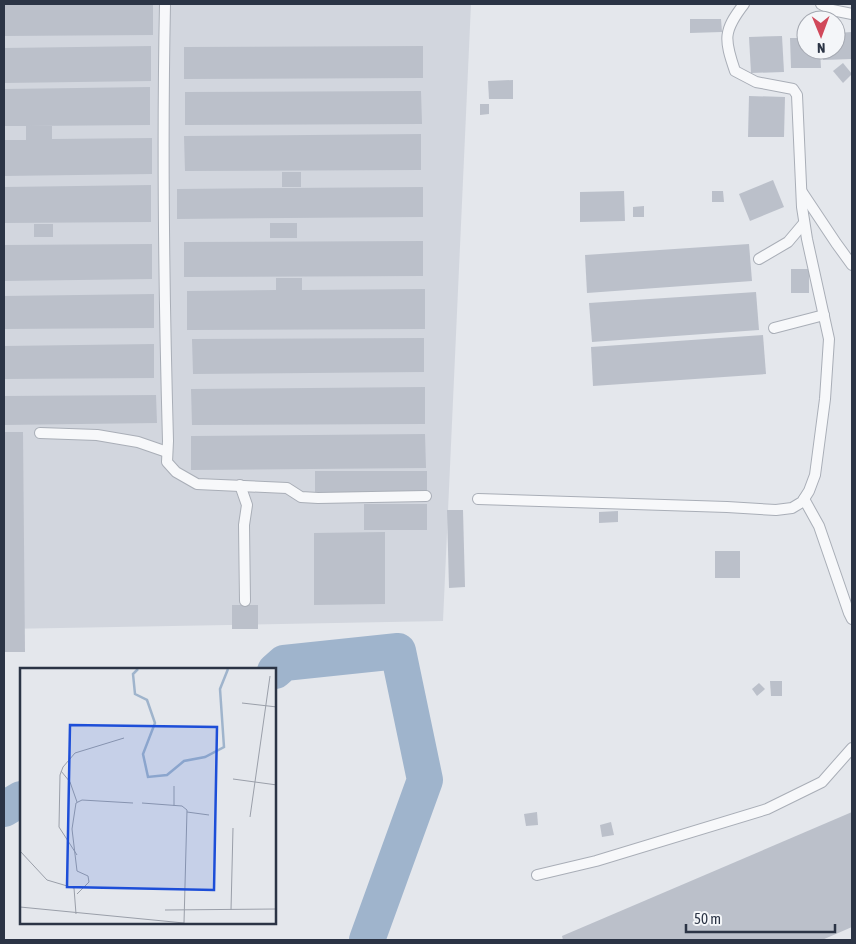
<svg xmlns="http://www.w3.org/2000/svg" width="856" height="944" font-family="'Asap Condensed',sans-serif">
	<rect width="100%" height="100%" fill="#e4e7ec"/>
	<path fill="#d2d6de" d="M4 4H471L443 621 4 629Z"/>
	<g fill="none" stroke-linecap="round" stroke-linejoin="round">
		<g stroke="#9fb4cc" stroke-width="36">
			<path d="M275 671 284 663 398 651 425 780 367 940"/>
			<path d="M4 809 21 799"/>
		</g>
	</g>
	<g fill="#bbc0ca">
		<path d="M4 4H153V35L4 36Z"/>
		<path d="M690 19H721L722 32 690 33Z"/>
		<path d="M852 32V59L823 60V50H836V33Z"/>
		<path d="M782 36 784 72 751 73 749 37Z"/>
		<path d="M790 38H806V50H820L821 68H791Z"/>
		<path d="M151 46V81L4 83V48Z"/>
		<path d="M423 46V78L184 79V47Z"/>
		<path d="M843 63 852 74 843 83 833 71Z"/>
		<path d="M513 80V99H489L488 81Z"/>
		<path d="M150 87V125L28 126H52V139L152 138V174L4 176V140H26V126H4V89Z"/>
		<path d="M421 91 422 124 185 125V92Z"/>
		<path d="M749 96 785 97 784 137H748Z"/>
		<path d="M480 104H489V114L480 115Z"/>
		<path d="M421 134V170L185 171 184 136Z"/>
		<rect x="282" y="172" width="19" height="15"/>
		<path d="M773 180 784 207 750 221 739 194Z"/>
		<path d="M151 185V222L4 223V187Z"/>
		<path d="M423 187V217L177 219V189Z"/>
		<path d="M624 191 625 221 580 222V192Z"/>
		<path d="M712 191H723L724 202H712Z"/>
		<path d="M644 206V217H633V207Z"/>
		<rect x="270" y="223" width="27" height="15"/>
		<rect x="34" y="224" width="19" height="13"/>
		<path d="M423 241V276L184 277V242Z"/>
		<path d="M152 244V279L4 281V245Z"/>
		<path d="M749 244 752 281 587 293 585 255Z"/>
		<rect x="791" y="269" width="18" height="24"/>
		<path d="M276 278H302V290L425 289V329L187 330V291L276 290Z"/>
		<path d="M756 292 759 330 592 342 589 303Z"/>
		<path d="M154 294V328L4 329V296Z"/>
		<path d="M763 335 766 374 593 386 591 347Z"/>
		<path d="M424 338V372L193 374 192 339Z"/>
		<path d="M154 344V378L4 379V346Z"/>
		<path d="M425 387V424L192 425 191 389Z"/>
		<path d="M156 395 157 423 4 425V396Z"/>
		<path d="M4 432H23L25 652H4Z"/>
		<path d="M425 434 426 468 191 470V436Z"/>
		<path d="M315 471H427V495L315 496Z"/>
		<rect x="364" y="504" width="63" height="26"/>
		<path d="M447 510H463L465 587 449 588Z"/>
		<path d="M618 511V522L599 523V512Z"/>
		<path d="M385 532V604L314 605V533Z"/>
		<rect x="715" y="551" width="25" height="27"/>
		<rect x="232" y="605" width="26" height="24"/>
		<path d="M770 681H782V696H771Z"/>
		<path d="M759 683 765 689 757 696 752 689Z"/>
		<path d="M537 812 538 825 526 826 524 814Z"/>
		<path d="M852 812V927L822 940H563L562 936Z"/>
		<path d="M611 822 614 835 602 837 600 825Z"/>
	</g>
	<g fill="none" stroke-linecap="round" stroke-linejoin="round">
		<g stroke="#a9aeb7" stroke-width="12">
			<g id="lane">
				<path d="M165 4C162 150 164 295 168 441L167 462 176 472 197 484 287 488 301 497 318 498 426 496"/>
				<path d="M821 4 832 10 852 14"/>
				<path d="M802 192 836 243 852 265"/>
				<path d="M759 259 788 242 804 223"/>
				<path d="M774 328 824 315"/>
				<path d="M40 433 97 435 138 442 167 452"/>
				<path d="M240 485 247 505 244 525 245 601"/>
				<path d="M478 499 727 507 776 510 792 508 802 502 809 491 815 475 825 399 829 339 807 239 802 207 797 95 793 89 756 82 735 71C724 39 723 31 744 4"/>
				<path d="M804 499 819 526 849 613 852 619"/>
				<path d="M537 875 596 861 767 809 822 782 852 748"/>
			</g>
		</g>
		<use href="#lane" stroke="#f7f8fa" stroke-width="10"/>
	</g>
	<g transform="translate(20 668)">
		<rect width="256" height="256" fill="#e4e7ec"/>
		<path fill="none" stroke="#9fb4cc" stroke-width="2.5" d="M118 1 113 6 115 26 127 32 135 55 123 86 128 109 147 107 164 93 185 89 204 79 200 21 208 1"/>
		<path fill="none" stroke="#9a9fa9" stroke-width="1" d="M222 35 257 39M41 103 50 114 57 134M213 111 257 117M154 118V138M122 135 162 138 167 142 164 255M167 144 189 147M230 149 250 8M0 183 27 212 54 220 56 246M57 187 39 159 40 107 43 99 55 85 104 70M57 226 69 214 68 208 57 203 52 161 56 135 62 132 113 135M0 239 164 255M145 242 257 241M211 242 213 160"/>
		<path fill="#1d4ed8" fill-opacity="0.15" stroke="#1d4ed8" stroke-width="2.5" d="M50 57 197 59 194 222 47 219Z"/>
		<rect width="256" height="256" fill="none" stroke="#2b3445" stroke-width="2.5"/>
	</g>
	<rect width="856" height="944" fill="none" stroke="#2b3445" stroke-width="10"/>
	<g transform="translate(821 35) rotate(179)"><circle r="24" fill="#f4f6f9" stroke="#a4a8b1"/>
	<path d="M0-4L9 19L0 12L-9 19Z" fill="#d1495b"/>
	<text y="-8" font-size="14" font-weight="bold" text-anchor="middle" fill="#2b3445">N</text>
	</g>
	<path d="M686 924v8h149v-8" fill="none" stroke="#2b3445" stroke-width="2.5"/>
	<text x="694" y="924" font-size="15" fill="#2b3445" stroke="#f4f6f9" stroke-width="4" paint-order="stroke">50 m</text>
</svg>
